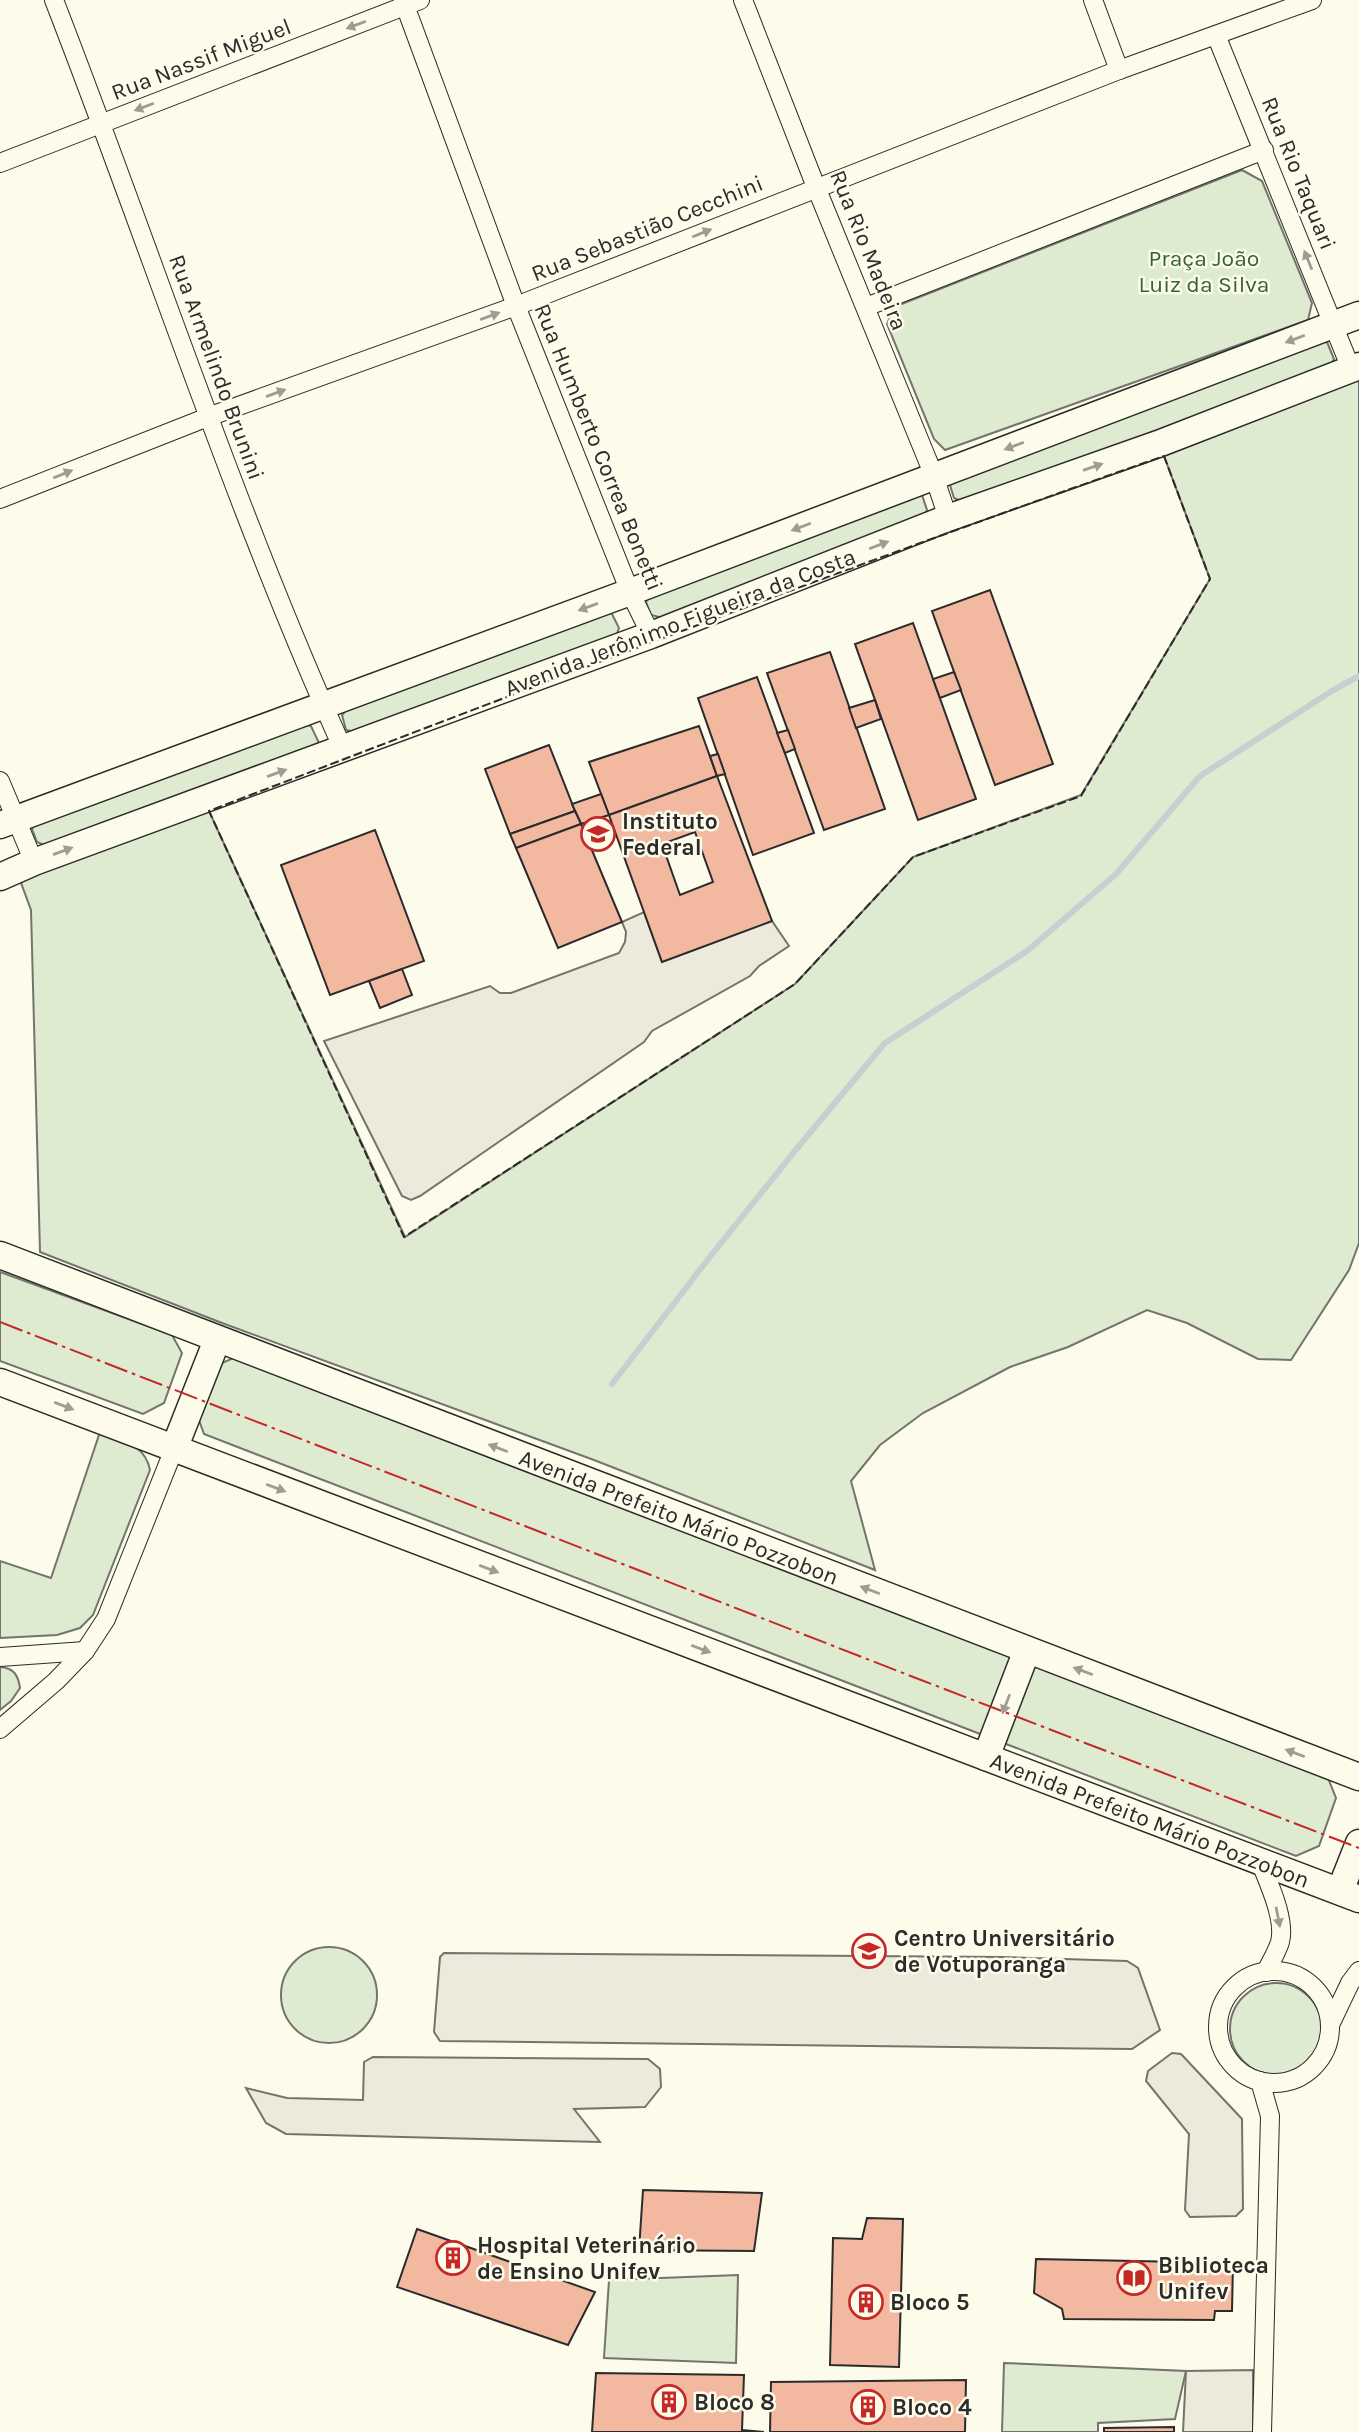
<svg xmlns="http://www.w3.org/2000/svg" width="1359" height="2432" font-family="Karla,sans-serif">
	<rect width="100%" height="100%" fill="#fdfbea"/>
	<g fill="#deebd1" stroke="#74746e" stroke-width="2">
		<path d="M1242 170 1262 181 1312 303 1308 320 945 450 934 439 887 324 894 307Z"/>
		<path d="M1314 340 1327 342 1334 359 1330 367 965 503 954 498 950 485 958 475Z"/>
		<path d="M1359 380V1243L1349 1270 1291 1360 1258 1359 1187 1323 1147 1310 1068 1347 1010 1367 923 1413 880 1445 851 1481 875 1570 594 1460 222 1323 40 1252 31 910 20 880 209 811 405 1237 795 984 913 857 1081 795 1210 579 1164 456Z"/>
		<path d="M911 494 922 495 927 510 922 522 663 618 651 615 646 602 651 592Z"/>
		<path d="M611 612 619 628 615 639 362 733 346 730 342 715 353 703Z"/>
		<path d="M298 723 311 726 319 743 49 847 37 842 32 829 38 817Z"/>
		<path d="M0 1272 172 1335 182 1353 164 1403 143 1414 0 1361Z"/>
		<path d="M238 1356 1326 1773 1336 1798 1319 1846 1296 1856 204 1434 196 1412 215 1366Z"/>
		<path d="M100 1432C123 1441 145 1444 150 1470L93 1615 80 1628 57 1635 0 1638V1561L51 1578Z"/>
		<path d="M0 1667C14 1668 18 1675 20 1688L11 1701 0 1710Z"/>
		<circle cx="329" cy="1995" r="48"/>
		<circle cx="1276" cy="2029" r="46"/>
		<path d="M738 2275 736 2363 604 2358 609 2280Z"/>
		<path d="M1004 2363 1186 2371 1175 2419 1098 2423V2432H1002Z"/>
	</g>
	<g fill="#eceadb" stroke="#74746e" stroke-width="2">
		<path d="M644 912 662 962 772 921 789 946 759 966 750 976 652 1031 644 1042 420 1196 411 1200 402 1196 324 1041 490 986 500 993H511L619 953 625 942 626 932 622 922Z"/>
		<path d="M444 1953 1003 1957 1127 1961 1138 1968 1160 2030 1132 2049 440 2041 434 2032 440 1957Z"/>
		<path d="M1172 2053 1181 2054 1242 2119 1243 2209 1236 2216 1190 2217 1185 2210 1189 2134 1146 2081 1148 2071Z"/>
		<path d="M373 2057 648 2059 660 2069 661 2087 645 2107 574 2109 600 2142 286 2134 266 2123 246 2088 287 2098 363 2100 364 2062Z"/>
		<path d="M1253 2370V2432H1183L1186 2371Z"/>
	</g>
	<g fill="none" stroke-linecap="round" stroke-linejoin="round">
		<path stroke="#c7d0d0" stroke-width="6" d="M612 1384 709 1258 803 1141 885 1043 1027 951 1116 874 1200 776 1335 689 1359 676"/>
	</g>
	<g fill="#f2b8a0" stroke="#2b2b2b" stroke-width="2" fill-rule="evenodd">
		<path d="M990 590 1053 764 995 785 932 611Z"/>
		<path d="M913 623 976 799 918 820 855 644Z"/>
		<path d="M830 652 885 809 824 830 767 673Z"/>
		<path d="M954 672 961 690 940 698 933 679Z"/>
		<path d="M757 677 814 833 753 855 698 698Z"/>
		<path d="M875 700 881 719 856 728 849 708Z"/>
		<path d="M699 726 717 776 609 815 589 762Z"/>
		<path d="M788 730 795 749 785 753 777 733Z"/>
		<path d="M549 745 575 811 510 834 485 769Z"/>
		<path d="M718 754 725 774 717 776 710 756Z"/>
		<path d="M717 776 772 921 662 962 609 815ZM695 832 713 882 680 895 662 844Z"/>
		<path d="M601 794 609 815 581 824 572 804Z"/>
		<path d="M575 811 581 824 516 848 510 834Z"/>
		<path d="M581 824 622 922 558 948 516 848Z"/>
		<path d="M375 830 424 961 330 995 281 865Z"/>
		<path d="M402 969 412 995 380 1008 369 981Z"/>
		<path d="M643 2190 762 2193 754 2251 639 2250Z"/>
		<path d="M867 2218 903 2219 899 2367 830 2365 833 2238 862 2239Z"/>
		<path d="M417 2229 595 2292 568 2345 397 2287Z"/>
		<path d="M1036 2259 1233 2263 1232 2311H1215L1214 2320 1064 2319 1062 2309 1034 2293Z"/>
		<path d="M596 2373 744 2375 742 2430 764 2432H592Z"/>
		<path d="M966 2380 965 2432H770L771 2382Z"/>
		<path d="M1174 2427V2432H1104V2428Z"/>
	</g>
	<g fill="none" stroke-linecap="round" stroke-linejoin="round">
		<g stroke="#2b2b2b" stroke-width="20">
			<g id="street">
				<path d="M54 0C151 249 233 505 343 749"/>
				<path d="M403 0 516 306 630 592 651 635"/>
				<path d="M743 0 816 187 934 476 948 518"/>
				<path d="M1093 0 1119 70"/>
				<path d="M1216 35 1351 369"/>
				<path d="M0 163 420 0"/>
				<path d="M866 307 1264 150"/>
				<path d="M0 499 208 417 516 306 1119 70 1312 0"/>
				<path d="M0 781 34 862"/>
				<path d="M0 1657 85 1651"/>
				<path d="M0 1729 56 1681 85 1651 106 1619 174 1449"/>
				<path d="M1260 1861C1268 1882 1286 1919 1280 1942 1277 1952 1270 1963 1266 1972"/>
				<circle cx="1274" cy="2027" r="56"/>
				<path d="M1330 2025 1350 1983 1359 1971"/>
				<path d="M1260 2081 1270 2116 1262 2432"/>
			</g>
		</g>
		<g stroke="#2b2b2b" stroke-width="29">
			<g id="secondary">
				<path d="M0 825 630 592 1359 315"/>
				<path d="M0 877 34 862 651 635 948 518 1158 444 1359 366"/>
				<path d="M0 1255 1359 1777"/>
				<path d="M0 1382 1359 1899"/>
				<path d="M174 1449 217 1340"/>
				<path d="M986 1757 1027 1650"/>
				<path d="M1340 1891 1359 1843"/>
			</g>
		</g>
		<use href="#street" stroke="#fdfbea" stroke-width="18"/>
		<use href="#secondary" stroke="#fdfbea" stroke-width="26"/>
		<path stroke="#2b2b2b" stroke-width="2" stroke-dasharray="9 3.5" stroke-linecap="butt" d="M1164 456 1210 579 1081 796 913 857 795 984 404 1237 209 811C526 689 844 568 1164 456Z"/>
		<path stroke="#c62828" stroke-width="2" stroke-dasharray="24 5 3.5 5" stroke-linecap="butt" d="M0 1322 921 1680 1359 1848"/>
	</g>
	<defs><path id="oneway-solid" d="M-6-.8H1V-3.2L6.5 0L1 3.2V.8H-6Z" transform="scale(1.75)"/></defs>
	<g fill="#9e9d94">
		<use href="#oneway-solid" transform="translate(356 25) rotate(159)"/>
		<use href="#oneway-solid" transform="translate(144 107) rotate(159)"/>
		<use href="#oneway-solid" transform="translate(702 233) rotate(-22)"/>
		<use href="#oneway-solid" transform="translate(1308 260) rotate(-112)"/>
		<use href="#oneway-solid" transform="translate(490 316) rotate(-20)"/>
		<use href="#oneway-solid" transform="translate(1295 339) rotate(159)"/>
		<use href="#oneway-solid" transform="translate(276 393) rotate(-20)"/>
		<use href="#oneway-solid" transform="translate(1014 446) rotate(159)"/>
		<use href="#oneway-solid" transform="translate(1093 467) rotate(-19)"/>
		<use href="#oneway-solid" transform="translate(63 474) rotate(-22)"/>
		<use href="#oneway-solid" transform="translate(801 527) rotate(159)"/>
		<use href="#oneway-solid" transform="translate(879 545) rotate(-21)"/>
		<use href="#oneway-solid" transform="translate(588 607) rotate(160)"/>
		<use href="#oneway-solid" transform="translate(277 773) rotate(-20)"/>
		<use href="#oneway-solid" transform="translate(63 851) rotate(-20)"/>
		<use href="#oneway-solid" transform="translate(64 1406) rotate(21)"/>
		<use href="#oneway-solid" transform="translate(498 1448) rotate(-159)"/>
		<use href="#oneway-solid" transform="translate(276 1488) rotate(21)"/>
		<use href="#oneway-solid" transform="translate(489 1569) rotate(21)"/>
		<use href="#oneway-solid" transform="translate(870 1590) rotate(-159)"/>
		<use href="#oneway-solid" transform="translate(701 1649) rotate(21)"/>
		<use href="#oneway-solid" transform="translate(1083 1671) rotate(-159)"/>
		<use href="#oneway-solid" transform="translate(1006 1704) rotate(111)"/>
		<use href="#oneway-solid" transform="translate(1295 1753) rotate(-159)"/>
		<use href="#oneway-solid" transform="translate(1278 1917) rotate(79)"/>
	</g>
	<defs>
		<g id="university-ring" transform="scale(1.75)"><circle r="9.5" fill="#fdfbea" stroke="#c62828" stroke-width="1.5"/><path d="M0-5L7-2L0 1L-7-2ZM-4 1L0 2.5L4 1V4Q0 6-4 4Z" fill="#c62828"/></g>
		<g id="building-ring" transform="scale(1.75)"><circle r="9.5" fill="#fdfbea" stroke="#c62828" stroke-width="1.5"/><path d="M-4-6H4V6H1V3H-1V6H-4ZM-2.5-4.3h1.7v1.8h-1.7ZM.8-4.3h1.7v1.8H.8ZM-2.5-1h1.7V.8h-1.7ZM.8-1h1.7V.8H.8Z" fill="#c62828"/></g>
		<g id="library-ring" transform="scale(1.75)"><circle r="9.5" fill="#fdfbea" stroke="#c62828" stroke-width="1.5"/><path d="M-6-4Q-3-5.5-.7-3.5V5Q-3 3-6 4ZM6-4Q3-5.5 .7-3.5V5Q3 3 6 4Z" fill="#c62828"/></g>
	</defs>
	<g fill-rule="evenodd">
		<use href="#university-ring" x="598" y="834"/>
		<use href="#university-ring" x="869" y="1951"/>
		<use href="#building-ring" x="453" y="2258"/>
		<use href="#library-ring" x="1134" y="2278"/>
		<use href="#building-ring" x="866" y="2302"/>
		<use href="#building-ring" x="669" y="2402"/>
		<use href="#building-ring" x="868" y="2407"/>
	</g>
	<g text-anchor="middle" stroke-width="5" stroke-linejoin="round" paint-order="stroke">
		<g font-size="23" fill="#2b2b2b" stroke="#fdfbea">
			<text transform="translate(201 59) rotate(-21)" y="8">Rua Nassif Miguel</text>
			<text transform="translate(1299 173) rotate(68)" y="8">Rua Rio Taquari</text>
			<text transform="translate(647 228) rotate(-22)" y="8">Rua Sebastião Cecchini</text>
			<text transform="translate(869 250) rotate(68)" y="8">Rua Rio Madeira</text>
			<text transform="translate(217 367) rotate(70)" y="8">Rua Armelindo Brunini</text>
			<text transform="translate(599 447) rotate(68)" y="8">Rua Humberto Correa Bonetti</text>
			<text transform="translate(680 622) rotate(-21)" y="8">Avenida Jerônimo Figueira da Costa</text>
			<text transform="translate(679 1517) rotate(21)" y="8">Avenida Prefeito Mário Pozzobon</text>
			<text transform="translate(1150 1820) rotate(21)" y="8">Avenida Prefeito Mário Pozzobon</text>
		</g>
		<g font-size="23" fill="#34623c" stroke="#fdfbea">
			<text x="1204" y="266">Praça João<tspan x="1204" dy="26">Luiz da Silva</tspan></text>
		</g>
		<g font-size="23" font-weight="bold" fill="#2b2b2b" stroke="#fdfbea" text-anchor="start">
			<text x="622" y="829">Instituto<tspan x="622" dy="26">Federal</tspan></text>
			<text x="894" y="1946">Centro Universitário<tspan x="894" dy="26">de Votuporanga</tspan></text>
			<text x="477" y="2253">Hospital Veterinário<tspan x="477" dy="26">de Ensino Unifev</tspan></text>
			<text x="1158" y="2273">Biblioteca<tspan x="1158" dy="26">Unifev</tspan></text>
			<text x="890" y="2310">Bloco 5</text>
			<text x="694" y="2410">Bloco 8</text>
			<text x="892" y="2415">Bloco 4</text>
		</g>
	</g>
</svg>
